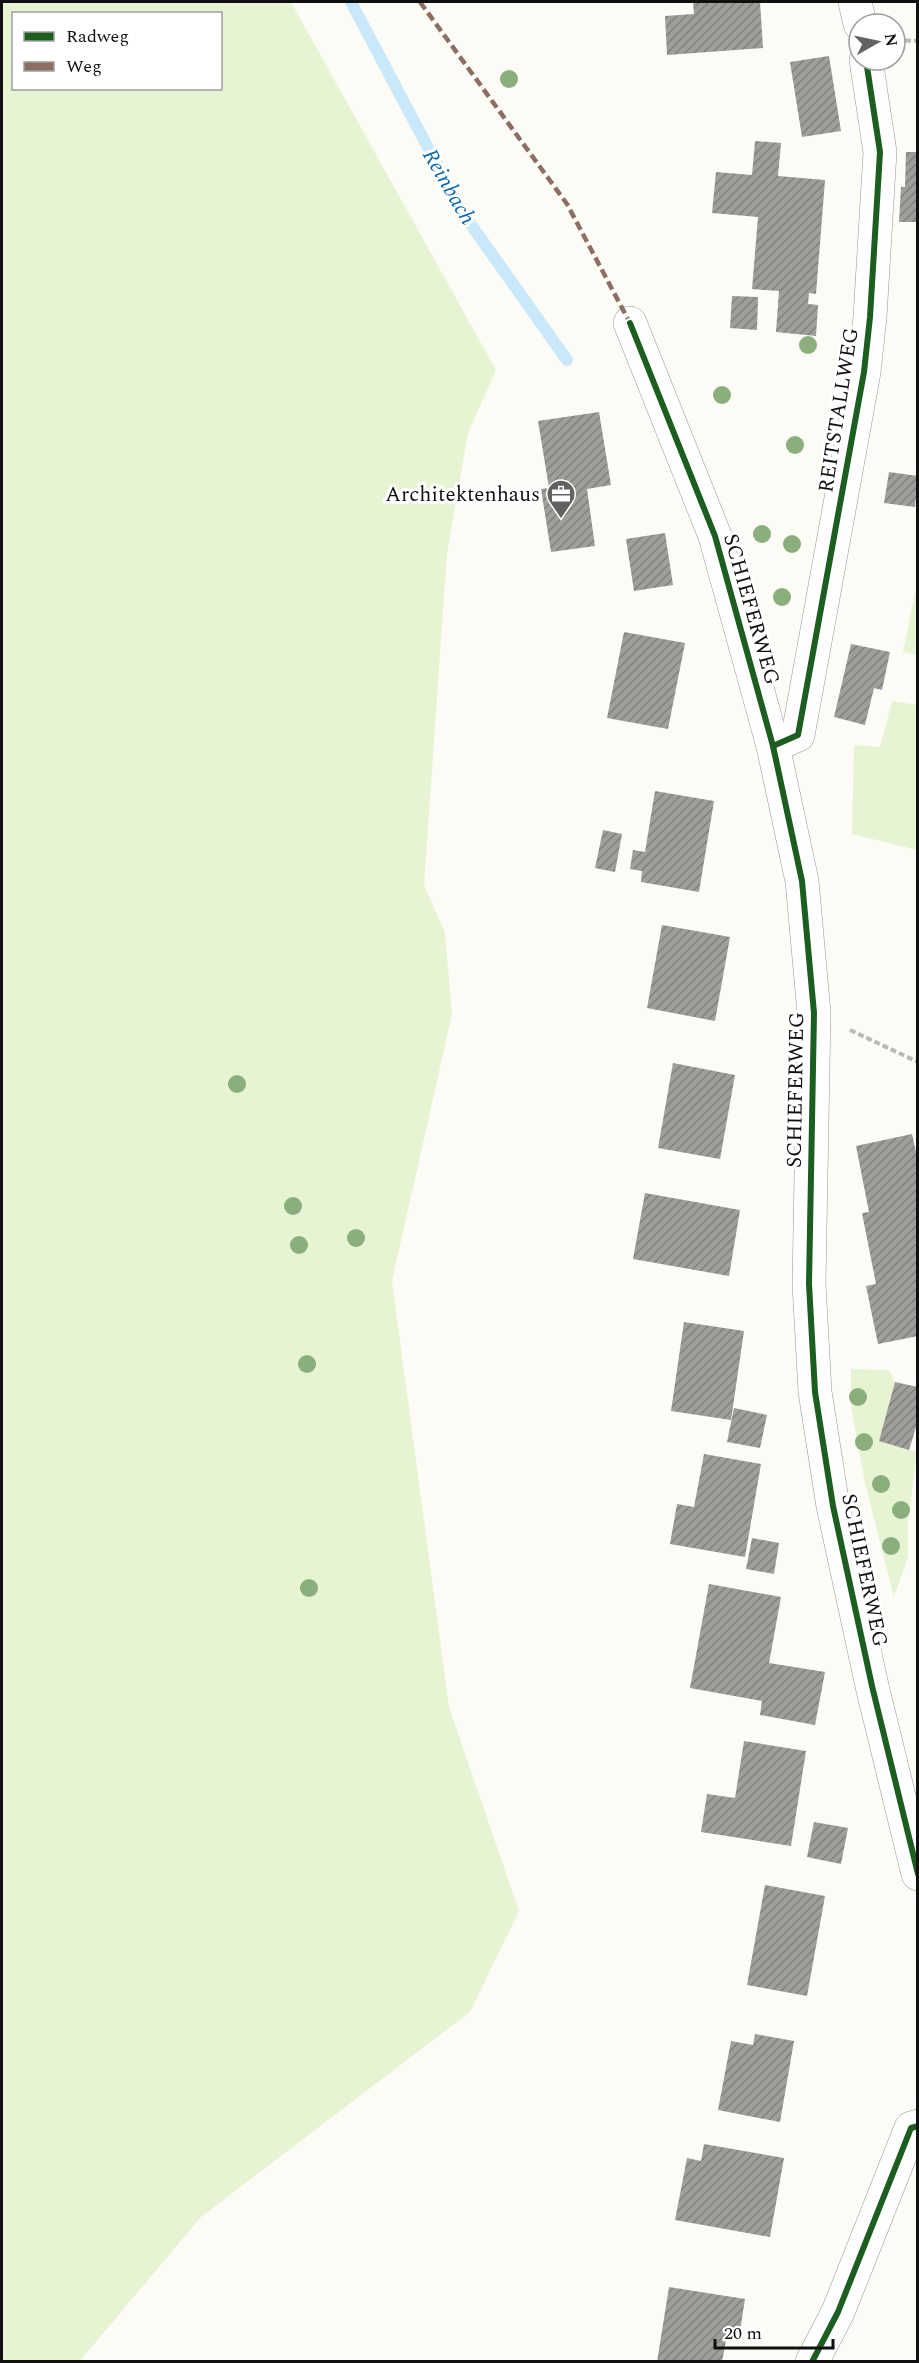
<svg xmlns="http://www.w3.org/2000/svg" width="919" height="2363" font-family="Spectral,serif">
	<defs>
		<pattern id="building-hatch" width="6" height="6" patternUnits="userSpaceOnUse" patternTransform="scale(1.5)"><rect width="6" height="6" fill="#a09e9b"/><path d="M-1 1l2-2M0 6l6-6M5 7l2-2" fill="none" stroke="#817f7d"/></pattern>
	</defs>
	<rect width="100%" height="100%" fill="#fcfbf6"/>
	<g fill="#e6f4d4" fill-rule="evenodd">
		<path d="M2 2H291L496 370 468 433 447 554 424 885 445 933 452 1014 392 1281 449 1707 519 1911 470 2012 201 2217 79 2362 2 2361ZM14 14H220V88H14Z"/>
		<path d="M917 583V655L903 652Z"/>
		<path d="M892 701 917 705V850L852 834 854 745 880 747Z"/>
		<path d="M851 1369 889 1370 895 1382 880 1441 917 1452 908 1523V1557L894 1597 865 1483 851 1406Z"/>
	</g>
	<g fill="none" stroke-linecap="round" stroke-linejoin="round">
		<path stroke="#c9e9fa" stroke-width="12" d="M351 2 462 212 567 360"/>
	</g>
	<g fill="url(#building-hatch)">
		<path d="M693 2H760L763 48 667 55 665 16 694 14Z"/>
		<path d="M829 56 841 131 802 137 790 62Z"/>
		<path d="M755 141 781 143 778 176 825 180 816 294 809 293 808 304 818 305 816 336 776 332 779 291 752 289 758 217 712 213 716 172 752 175Z"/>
		<path d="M906 152H918V222H899L901 187H905Z"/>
		<path d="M732 296 758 297 757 330 730 328Z"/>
		<path d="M599 412 611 485 587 489 595 546 551 552 541 489 549 488 538 421Z"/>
		<path d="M889 472 918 476 915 507 884 503Z"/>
		<path d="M665 533 673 585 634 591 626 539Z"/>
		<path d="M624 632 685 643 668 729 607 718Z"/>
		<path d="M851 644 890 652 882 690 874 688 865 725 834 717Z"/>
		<path d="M655 791 714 801 699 892 641 882 642 871 630 869 633 850 645 852Z"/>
		<path d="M603 830 622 834 615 872 595 868Z"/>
		<path d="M662 925 730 937 715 1021 647 1008Z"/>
		<path d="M673 1063 735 1075 720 1159 658 1148Z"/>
		<path d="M912 1134 918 1161V1336L878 1344 866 1286 876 1284 862 1213 869 1212 856 1146Z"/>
		<path d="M645 1193 740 1210 729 1276 633 1259Z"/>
		<path d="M684 1322 744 1331 731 1420 671 1411Z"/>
		<path d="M895 1382 918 1387V1421L909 1450 879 1441Z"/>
		<path d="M734 1408 767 1415 760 1448 727 1442Z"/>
		<path d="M704 1454 761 1464 745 1557 670 1544 677 1504 694 1507Z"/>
		<path d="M752 1538 779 1543 774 1574 746 1569Z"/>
		<path d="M709 1584 781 1597 769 1663 825 1672 815 1725 760 1715 762 1701 690 1688Z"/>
		<path d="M744 1741 806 1751 791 1846 701 1832 707 1794 735 1798Z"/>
		<path d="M814 1822 848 1828 841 1864 807 1857Z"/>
		<path d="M765 1885 825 1896 807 1996 747 1985Z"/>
		<path d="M755 2034 794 2041 780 2122 718 2110 731 2041 753 2045Z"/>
		<path d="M704 2144 784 2158 770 2237 675 2220 687 2158 701 2161Z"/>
		<path d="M669 2287 745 2299 739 2337 727 2335 722 2362H657Z"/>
	</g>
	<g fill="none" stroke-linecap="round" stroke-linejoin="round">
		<g stroke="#969694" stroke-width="34">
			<g id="street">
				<path d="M855 2 860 24"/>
				<path d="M630 323 715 536 773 746 802 881 814 1013 809 1284 815 1392 833 1506 872 1686 918 1874"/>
				<path d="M773 746 798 735 864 372 870 317 880 152 866 60"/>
				<path d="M812 2362 838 2312 911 2128 918 2126"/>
			</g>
		</g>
		<g stroke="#b9b9b8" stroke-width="4" stroke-dasharray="6 3" stroke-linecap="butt">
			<path d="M896 40 918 41"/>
			<path d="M850 1030 918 1062"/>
		</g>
		<use href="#street" stroke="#fffefe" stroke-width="33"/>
		<path stroke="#8d6e63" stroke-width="4.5" stroke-dasharray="9 4.5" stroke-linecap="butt" d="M420 2 567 204 630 323"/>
		<g stroke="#fff" stroke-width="10">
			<g id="cycleway">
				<path d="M630 323 715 536 773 746 802 881 814 1013 809 1284 815 1392 833 1506 872 1686 918 1874"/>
				<path d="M773 746 798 735 864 372 870 317 880 152 866 60"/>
				<path d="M812 2362 838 2312 911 2128 918 2126"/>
			</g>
		</g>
		<use href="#cycleway" stroke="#1b5e20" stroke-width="6"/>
	</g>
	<g fill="#8aae7c">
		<circle cx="509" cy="79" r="9"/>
		<circle cx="808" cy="345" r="9"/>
		<circle cx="722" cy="395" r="9"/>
		<circle cx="795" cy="445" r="9"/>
		<circle cx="762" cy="534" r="9"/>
		<circle cx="792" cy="544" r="9"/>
		<circle cx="782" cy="597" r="9"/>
		<circle cx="237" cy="1084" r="9"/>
		<circle cx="293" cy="1206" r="9"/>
		<circle cx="356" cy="1238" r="9"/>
		<circle cx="299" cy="1245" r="9"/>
		<circle cx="307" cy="1364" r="9"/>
		<circle cx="858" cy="1397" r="9"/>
		<circle cx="864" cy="1442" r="9"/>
		<circle cx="881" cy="1484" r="9"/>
		<circle cx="901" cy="1510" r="9"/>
		<circle cx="891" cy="1546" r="9"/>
		<circle cx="309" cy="1588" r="9"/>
	</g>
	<defs>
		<g id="office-pin" transform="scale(1.5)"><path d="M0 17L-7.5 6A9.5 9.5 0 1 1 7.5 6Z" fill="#636260" stroke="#fff"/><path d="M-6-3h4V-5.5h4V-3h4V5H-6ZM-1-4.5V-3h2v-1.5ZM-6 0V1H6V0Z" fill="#fff"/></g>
	</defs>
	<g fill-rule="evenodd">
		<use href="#office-pin" x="561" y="494"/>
	</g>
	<g text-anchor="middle" stroke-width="6" stroke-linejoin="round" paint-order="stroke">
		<g font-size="21" fill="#101010" stroke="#fff">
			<text transform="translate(838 410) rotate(-81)" y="7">REITSTALLWEG</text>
			<text transform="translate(752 609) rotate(74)" y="7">SCHIEFERWEG</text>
			<text transform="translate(795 1090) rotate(-89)" y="7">SCHIEFERWEG</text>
			<text transform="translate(865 1570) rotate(78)" y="7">SCHIEFERWEG</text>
		</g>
		<g font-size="21" fill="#101010" stroke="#fff" text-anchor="end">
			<text x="540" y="501">Architektenhaus</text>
		</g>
		<g font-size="22" font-style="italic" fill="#0d69ae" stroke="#fff">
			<text transform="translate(450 186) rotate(60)" y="8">Reinbach</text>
		</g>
	</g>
	<rect width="919" height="2363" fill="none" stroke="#101010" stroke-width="6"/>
	<rect x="12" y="12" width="210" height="78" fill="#ffffff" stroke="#9f9f9f" stroke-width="1.5"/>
	<rect x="24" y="32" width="30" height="9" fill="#1b5e20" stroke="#9f9f9f" stroke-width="1.5"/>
	<text x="66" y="42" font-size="18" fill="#101010">Radweg</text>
	<rect x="24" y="62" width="30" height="9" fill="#8d6e63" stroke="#9f9f9f" stroke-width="1.5"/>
	<text x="66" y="72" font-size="18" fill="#101010">Weg</text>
	<g transform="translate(877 42) rotate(81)"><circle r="28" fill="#ffffff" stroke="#9f9f9f" stroke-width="1.5"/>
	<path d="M0-4.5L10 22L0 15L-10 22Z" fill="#636260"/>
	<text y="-9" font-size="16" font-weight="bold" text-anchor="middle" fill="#101010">N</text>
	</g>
	<path d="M715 2339v9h118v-9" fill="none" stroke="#101010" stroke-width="3"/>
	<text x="724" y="2339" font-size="18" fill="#101010" stroke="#ffffff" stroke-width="4.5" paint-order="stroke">20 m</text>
</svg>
